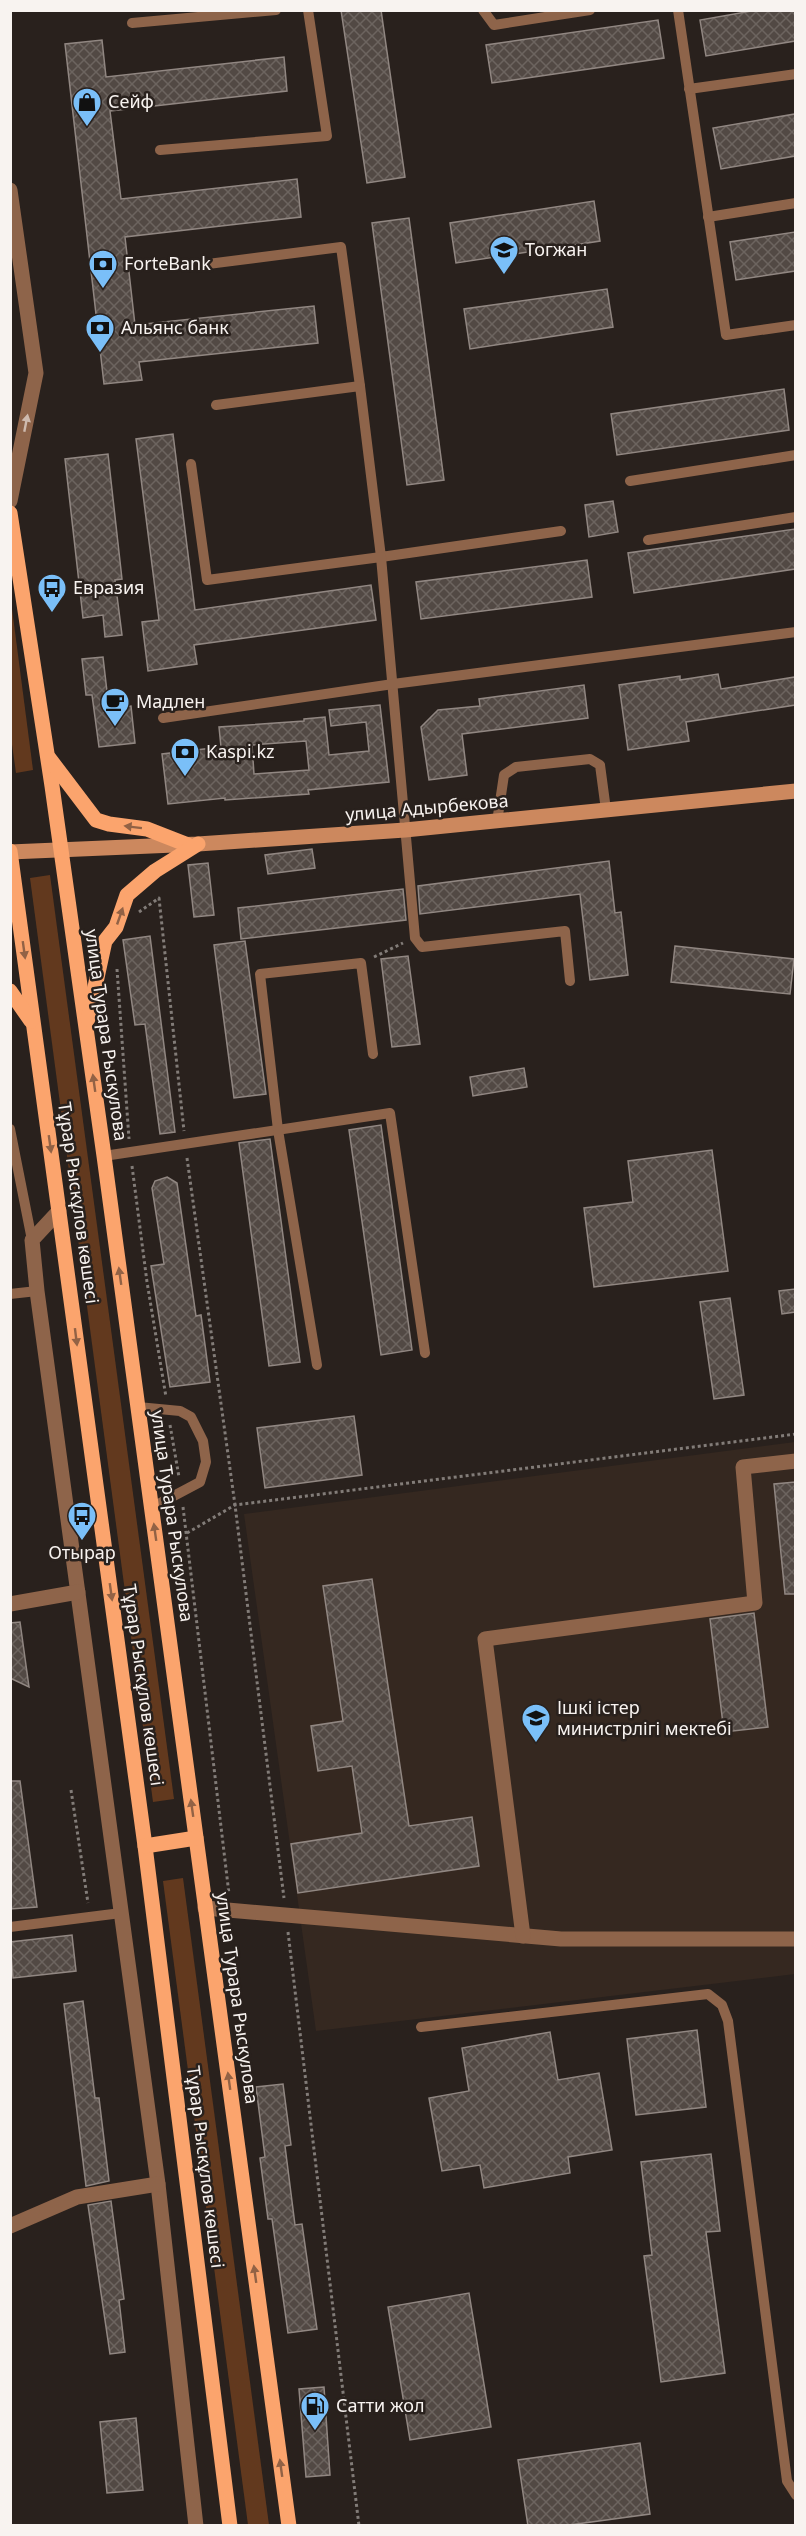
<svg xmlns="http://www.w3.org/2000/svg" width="806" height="2536" font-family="'Noto Sans',sans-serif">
	<defs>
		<pattern id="building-cross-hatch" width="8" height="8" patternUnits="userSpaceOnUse" patternTransform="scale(1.5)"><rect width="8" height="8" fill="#524944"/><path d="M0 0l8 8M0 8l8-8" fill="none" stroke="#6c645f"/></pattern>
	</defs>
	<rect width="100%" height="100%" fill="#29211d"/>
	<path fill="#352820" d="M795 1442V1974L316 2031 244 1514Z"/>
	<g fill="#62391e">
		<path d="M11 601 33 770 16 773 10 730Z"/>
		<path d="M50 875 174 1799 153 1802 30 878Z"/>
		<path d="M183 1878 269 2525H248L163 1881Z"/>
	</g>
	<g fill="url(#building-cross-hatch)" stroke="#918782" stroke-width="1.5" fill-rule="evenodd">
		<path d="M341 10H381L405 177 367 183Z"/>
		<path d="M757 10H795V41L706 56 700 20Z"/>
		<path d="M658 20 664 58 492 83 486 45Z"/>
		<path d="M102 40 106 77 284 57 287 91 110 111 121 199 297 179 301 217 125 237 135 325 314 306 318 343 139 362 142 380 104 384 65 44Z"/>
		<path d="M795 114V156L721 169 713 128Z"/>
		<path d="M594 201 600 241 456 263 450 223Z"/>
		<path d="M409 218 444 480 407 485 372 223Z"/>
		<path d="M795 232V271L736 280 730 242Z"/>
		<path d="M607 289 613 327 470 349 464 309Z"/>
		<path d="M784 389 789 430 617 455 611 414Z"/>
		<path d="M173 434 195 610 371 585 376 620 194 645 197 664 148 671 142 622 159 620 136 439Z"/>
		<path d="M108 454 122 579 115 580 122 635 105 637 103 615 83 618 65 459Z"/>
		<path d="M613 501 618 532 589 537 585 505Z"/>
		<path d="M795 529V569L634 593 628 553Z"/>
		<path d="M587 560 592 597 421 619 416 582Z"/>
		<path d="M103 657 109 709 131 706 135 743 99 747 92 695H86L82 659Z"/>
		<path d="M718 674 721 689 795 677V705L686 722 689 741 628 750 619 685 680 676V680Z"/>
		<path d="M584 685 588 718 462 734 467 775 429 780 421 727 438 710 480 706 479 699Z"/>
		<path d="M380 705 389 782 308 790 309 794 225 800V798L168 804 162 754 221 747 219 727 304 721V719L325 717 329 755 369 751 366 722 331 726 329 710ZM306 741 309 770 254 774 252 745Z"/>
		<path d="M312 849 315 868 268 874 265 855Z"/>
		<path d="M609 861 615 913 621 912 628 975 590 980 580 894 420 914 418 886Z"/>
		<path d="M208 863 214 915 194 917 188 865Z"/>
		<path d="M403 889 406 920 241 939 238 908Z"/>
		<path d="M150 936 175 1132 160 1134 145 1024 135 1025 123 940Z"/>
		<path d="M245 941 266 1094 234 1098 214 945Z"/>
		<path d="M675 946 794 959 790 994 671 982Z"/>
		<path d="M408 956 420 1044 392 1047 381 959Z"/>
		<path d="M524 1068 527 1087 473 1096 470 1077Z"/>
		<path d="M381 1125 412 1350 381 1355 349 1130Z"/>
		<path d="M270 1139 300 1362 269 1366 239 1143Z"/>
		<path d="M712 1150 728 1271 594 1287 584 1208 633 1202 628 1161Z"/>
		<path d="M167 1177 177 1183 196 1316 201 1315 210 1382 170 1387 151 1266 164 1264 152 1188 155 1181Z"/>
		<path d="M795 1289V1312L782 1314 779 1291Z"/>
		<path d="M730 1298 744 1395 714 1399 700 1302Z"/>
		<path d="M354 1416 362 1475 265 1488 257 1428Z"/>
		<path d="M795 1482V1594H785L774 1484Z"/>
		<path d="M372 1579 409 1826 472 1817 479 1866 298 1893 291 1844 362 1833 352 1766 318 1771 311 1726 343 1721 323 1586Z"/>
		<path d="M754 1613 768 1727 724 1732 710 1619Z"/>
		<path d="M20 1622 29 1687 10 1678V1623Z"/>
		<path d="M10 1781H20L37 1907 10 1909Z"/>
		<path d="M72 1935 76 1971 13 1978 10 1942Z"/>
		<path d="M83 2001 95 2098H99L109 2181 86 2186 64 2004Z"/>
		<path d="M697 2030 706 2107 636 2115 627 2039Z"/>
		<path d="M550 2032 558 2080 599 2073 612 2150 568 2157 570 2173 484 2188 480 2165 442 2171 429 2098 469 2091 462 2048Z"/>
		<path d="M283 2084 291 2145 285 2146 295 2225 302 2224 317 2329 288 2333 272 2219H268L260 2158 265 2157 256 2087Z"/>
		<path d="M711 2154 720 2231 706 2232 725 2373 661 2382 644 2256 652 2255 641 2162Z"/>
		<path d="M111 2201 124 2299 119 2300 125 2352 110 2354 88 2205Z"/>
		<path d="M469 2293 491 2427 410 2440 388 2307Z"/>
		<path d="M324 2387 330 2475 306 2477 299 2389Z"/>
		<path d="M136 2418 143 2490 107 2493 100 2422Z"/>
		<path d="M640 2443 650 2514 562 2526H528L518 2460Z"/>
	</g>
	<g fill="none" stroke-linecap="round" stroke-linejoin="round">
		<g stroke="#827c78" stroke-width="3" stroke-dasharray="3 3" stroke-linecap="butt">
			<path d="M139 912 159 898 184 1131"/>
			<path d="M374 957 403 943"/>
			<path d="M117 969 129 1139"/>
			<path d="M187 1158 235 1505 284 1898"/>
			<path d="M132 1166 147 1282 166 1397"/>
			<path d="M170 1425 179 1477"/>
			<path d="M183 1507 229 1894"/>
			<path d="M187 1533 235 1505 796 1434"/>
			<path d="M71 1790 88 1903"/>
			<path d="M288 1932 359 2526"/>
		</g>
		<g stroke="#8e644a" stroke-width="10">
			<path d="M483 10 494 25 590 10"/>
			<path d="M678 10 726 335 796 325"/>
			<path d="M132 23 276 10"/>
			<path d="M689 89 796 74"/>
			<path d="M160 150 327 136 308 10"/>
			<path d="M708 217 796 203"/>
			<path d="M200 265 341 247 360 386"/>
			<path d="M216 405 360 386 381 557 561 531"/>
			<path d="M191 464 207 580 381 557 415 938 422 947 565 931 570 981"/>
			<path d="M630 481 796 455"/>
			<path d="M648 540 796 517"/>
			<path d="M163 718 393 684 796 632"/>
			<path d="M497 822 504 775 516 767 590 759 600 765 606 810"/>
			<path d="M10 1129 32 1240"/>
			<path d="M104 1156 390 1113 425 1353"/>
			<path d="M10 1294 37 1291"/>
			<path d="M317 1365 278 1130 260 974 361 963 373 1054"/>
			<path d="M138 1407 180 1411 191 1417 203 1441 206 1462 200 1482 151 1508"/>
			<path d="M10 1927 121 1913"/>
			<path d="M421 2027 708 1994 722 2005 728 2021 787 2481 796 2495"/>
		</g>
		<g stroke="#8e644a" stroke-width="15">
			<path d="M10 190 36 373 10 501"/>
			<path d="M59 1211 32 1240 37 1291 158 2184 196 2526"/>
			<path d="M10 1604 78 1592"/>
			<path d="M205 1908 561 1939H796"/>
			<path d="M523 1936 485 1639 755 1603 743 1467 796 1461"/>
			<path d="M10 2226 77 2197 158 2184"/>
		</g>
		<path stroke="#cc885e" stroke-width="15" d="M10 852 198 844 405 830 796 791"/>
		<g stroke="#fba46d" stroke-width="15">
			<path d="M10 513 52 786 104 1156 289 2526"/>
			<path d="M49 758 96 820 109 824 147 829 188 845"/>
			<path d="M10 851 145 1846 230 2526"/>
			<path d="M10 991 31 1021"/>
			<path d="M88 1019 105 941 116 927 127 895 155 871 198 844"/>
			<path d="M145 1846 196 1838"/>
		</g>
	</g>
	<defs><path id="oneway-solid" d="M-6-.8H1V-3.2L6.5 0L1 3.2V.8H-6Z" transform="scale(1.5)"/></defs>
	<use fill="#cebaae" href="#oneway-solid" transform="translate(26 423) rotate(-79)"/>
	<g fill="#926245">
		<use href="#oneway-solid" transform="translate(133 827) rotate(-173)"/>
		<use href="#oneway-solid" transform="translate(120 916) rotate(-71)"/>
		<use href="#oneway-solid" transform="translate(24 950) rotate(82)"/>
		<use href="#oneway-solid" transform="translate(94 1083) rotate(-98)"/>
		<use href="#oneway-solid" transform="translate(50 1144) rotate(82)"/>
		<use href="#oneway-solid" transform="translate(120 1276) rotate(-98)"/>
		<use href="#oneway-solid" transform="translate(76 1337) rotate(83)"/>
		<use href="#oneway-solid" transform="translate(155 1532) rotate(-98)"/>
		<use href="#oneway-solid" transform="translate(111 1592) rotate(82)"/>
		<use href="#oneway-solid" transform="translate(192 1808) rotate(-98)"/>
		<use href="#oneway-solid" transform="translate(229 2081) rotate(-98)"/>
		<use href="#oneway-solid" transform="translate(255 2274) rotate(-98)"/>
		<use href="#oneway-solid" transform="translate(281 2468) rotate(-98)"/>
	</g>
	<defs>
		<g id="shop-pin" transform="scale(1.5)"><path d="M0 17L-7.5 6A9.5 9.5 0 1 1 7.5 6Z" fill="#7abff8" stroke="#29211d"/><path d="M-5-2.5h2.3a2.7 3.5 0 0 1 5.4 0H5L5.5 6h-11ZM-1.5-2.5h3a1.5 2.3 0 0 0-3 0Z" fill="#111"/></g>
		<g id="school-pin" transform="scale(1.5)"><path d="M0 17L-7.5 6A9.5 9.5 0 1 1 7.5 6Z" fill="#7abff8" stroke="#29211d"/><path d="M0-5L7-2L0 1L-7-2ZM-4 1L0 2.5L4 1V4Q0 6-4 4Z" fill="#111"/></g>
		<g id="bank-pin" transform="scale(1.5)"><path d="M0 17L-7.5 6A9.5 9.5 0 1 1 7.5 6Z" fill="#7abff8" stroke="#29211d"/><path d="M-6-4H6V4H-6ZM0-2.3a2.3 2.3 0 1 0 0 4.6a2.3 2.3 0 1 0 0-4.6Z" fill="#111"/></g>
		<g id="bus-pin" transform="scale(1.5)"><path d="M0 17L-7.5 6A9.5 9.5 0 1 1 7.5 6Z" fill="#7abff8" stroke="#29211d"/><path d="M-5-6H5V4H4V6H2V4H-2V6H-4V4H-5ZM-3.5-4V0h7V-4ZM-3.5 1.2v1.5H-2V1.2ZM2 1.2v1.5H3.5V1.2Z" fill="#111"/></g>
		<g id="cafe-pin" transform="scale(1.5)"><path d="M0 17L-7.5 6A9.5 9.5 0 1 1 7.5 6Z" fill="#7abff8" stroke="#29211d"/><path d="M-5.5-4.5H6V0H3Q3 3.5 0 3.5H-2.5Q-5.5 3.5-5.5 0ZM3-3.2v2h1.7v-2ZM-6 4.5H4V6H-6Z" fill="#111"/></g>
		<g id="fuel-pin" transform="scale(1.5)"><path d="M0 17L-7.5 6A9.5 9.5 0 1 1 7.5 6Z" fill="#7abff8" stroke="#29211d"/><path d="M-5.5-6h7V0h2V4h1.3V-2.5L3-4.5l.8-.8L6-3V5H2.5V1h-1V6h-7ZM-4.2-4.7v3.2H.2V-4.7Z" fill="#111"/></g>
	</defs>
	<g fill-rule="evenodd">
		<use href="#shop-pin" x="87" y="102"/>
		<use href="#school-pin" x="504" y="250"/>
		<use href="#bank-pin" x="103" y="264"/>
		<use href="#bank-pin" x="100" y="328"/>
		<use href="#bus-pin" x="52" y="588"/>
		<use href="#cafe-pin" x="115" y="702"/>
		<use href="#bank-pin" x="185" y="752"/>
		<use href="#bus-pin" x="82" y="1516"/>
		<use href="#school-pin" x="536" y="1718"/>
		<use href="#fuel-pin" x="315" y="2406"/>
	</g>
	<g text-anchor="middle" stroke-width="5" stroke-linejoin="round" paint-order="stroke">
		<g font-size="18" fill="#f8f3f0" stroke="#29211d" text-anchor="start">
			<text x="108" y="108">Сейф</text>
			<text x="525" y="256">Тогжан</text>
			<text x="124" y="270">ForteBank</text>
			<text x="121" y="334">Альянс банк</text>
			<text x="73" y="594">Евразия</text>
			<text x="136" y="708">Мадлен</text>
			<text x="206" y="758">Kaspi.kz</text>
			<text x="82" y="1559" text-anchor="middle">Отырар</text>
			<text x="557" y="1714">Ішкі істер<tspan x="557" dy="21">министрлігі мектебі</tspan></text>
			<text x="336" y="2412">Сатти жол</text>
		</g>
		<g font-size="18" fill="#f8f3f0" stroke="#29211d">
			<text transform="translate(427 808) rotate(-5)" y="6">улица Адырбекова</text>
			<text transform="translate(106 1035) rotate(82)" y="6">улица Турара Рыскулова</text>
			<text transform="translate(78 1203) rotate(82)" y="6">Тұрар Рыскұлов көшесі</text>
			<text transform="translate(172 1516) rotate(82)" y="6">улица Турара Рыскулова</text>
			<text transform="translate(143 1685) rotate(82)" y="6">Тұрар Рыскұлов көшесі</text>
			<text transform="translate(237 1998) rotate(82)" y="6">улица Турара Рыскулова</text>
			<text transform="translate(205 2167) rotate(83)" y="6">Тұрар Рыскұлов көшесі</text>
		</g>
	</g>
	<rect width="806" height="2536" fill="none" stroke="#f8f3f0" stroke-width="24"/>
</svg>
